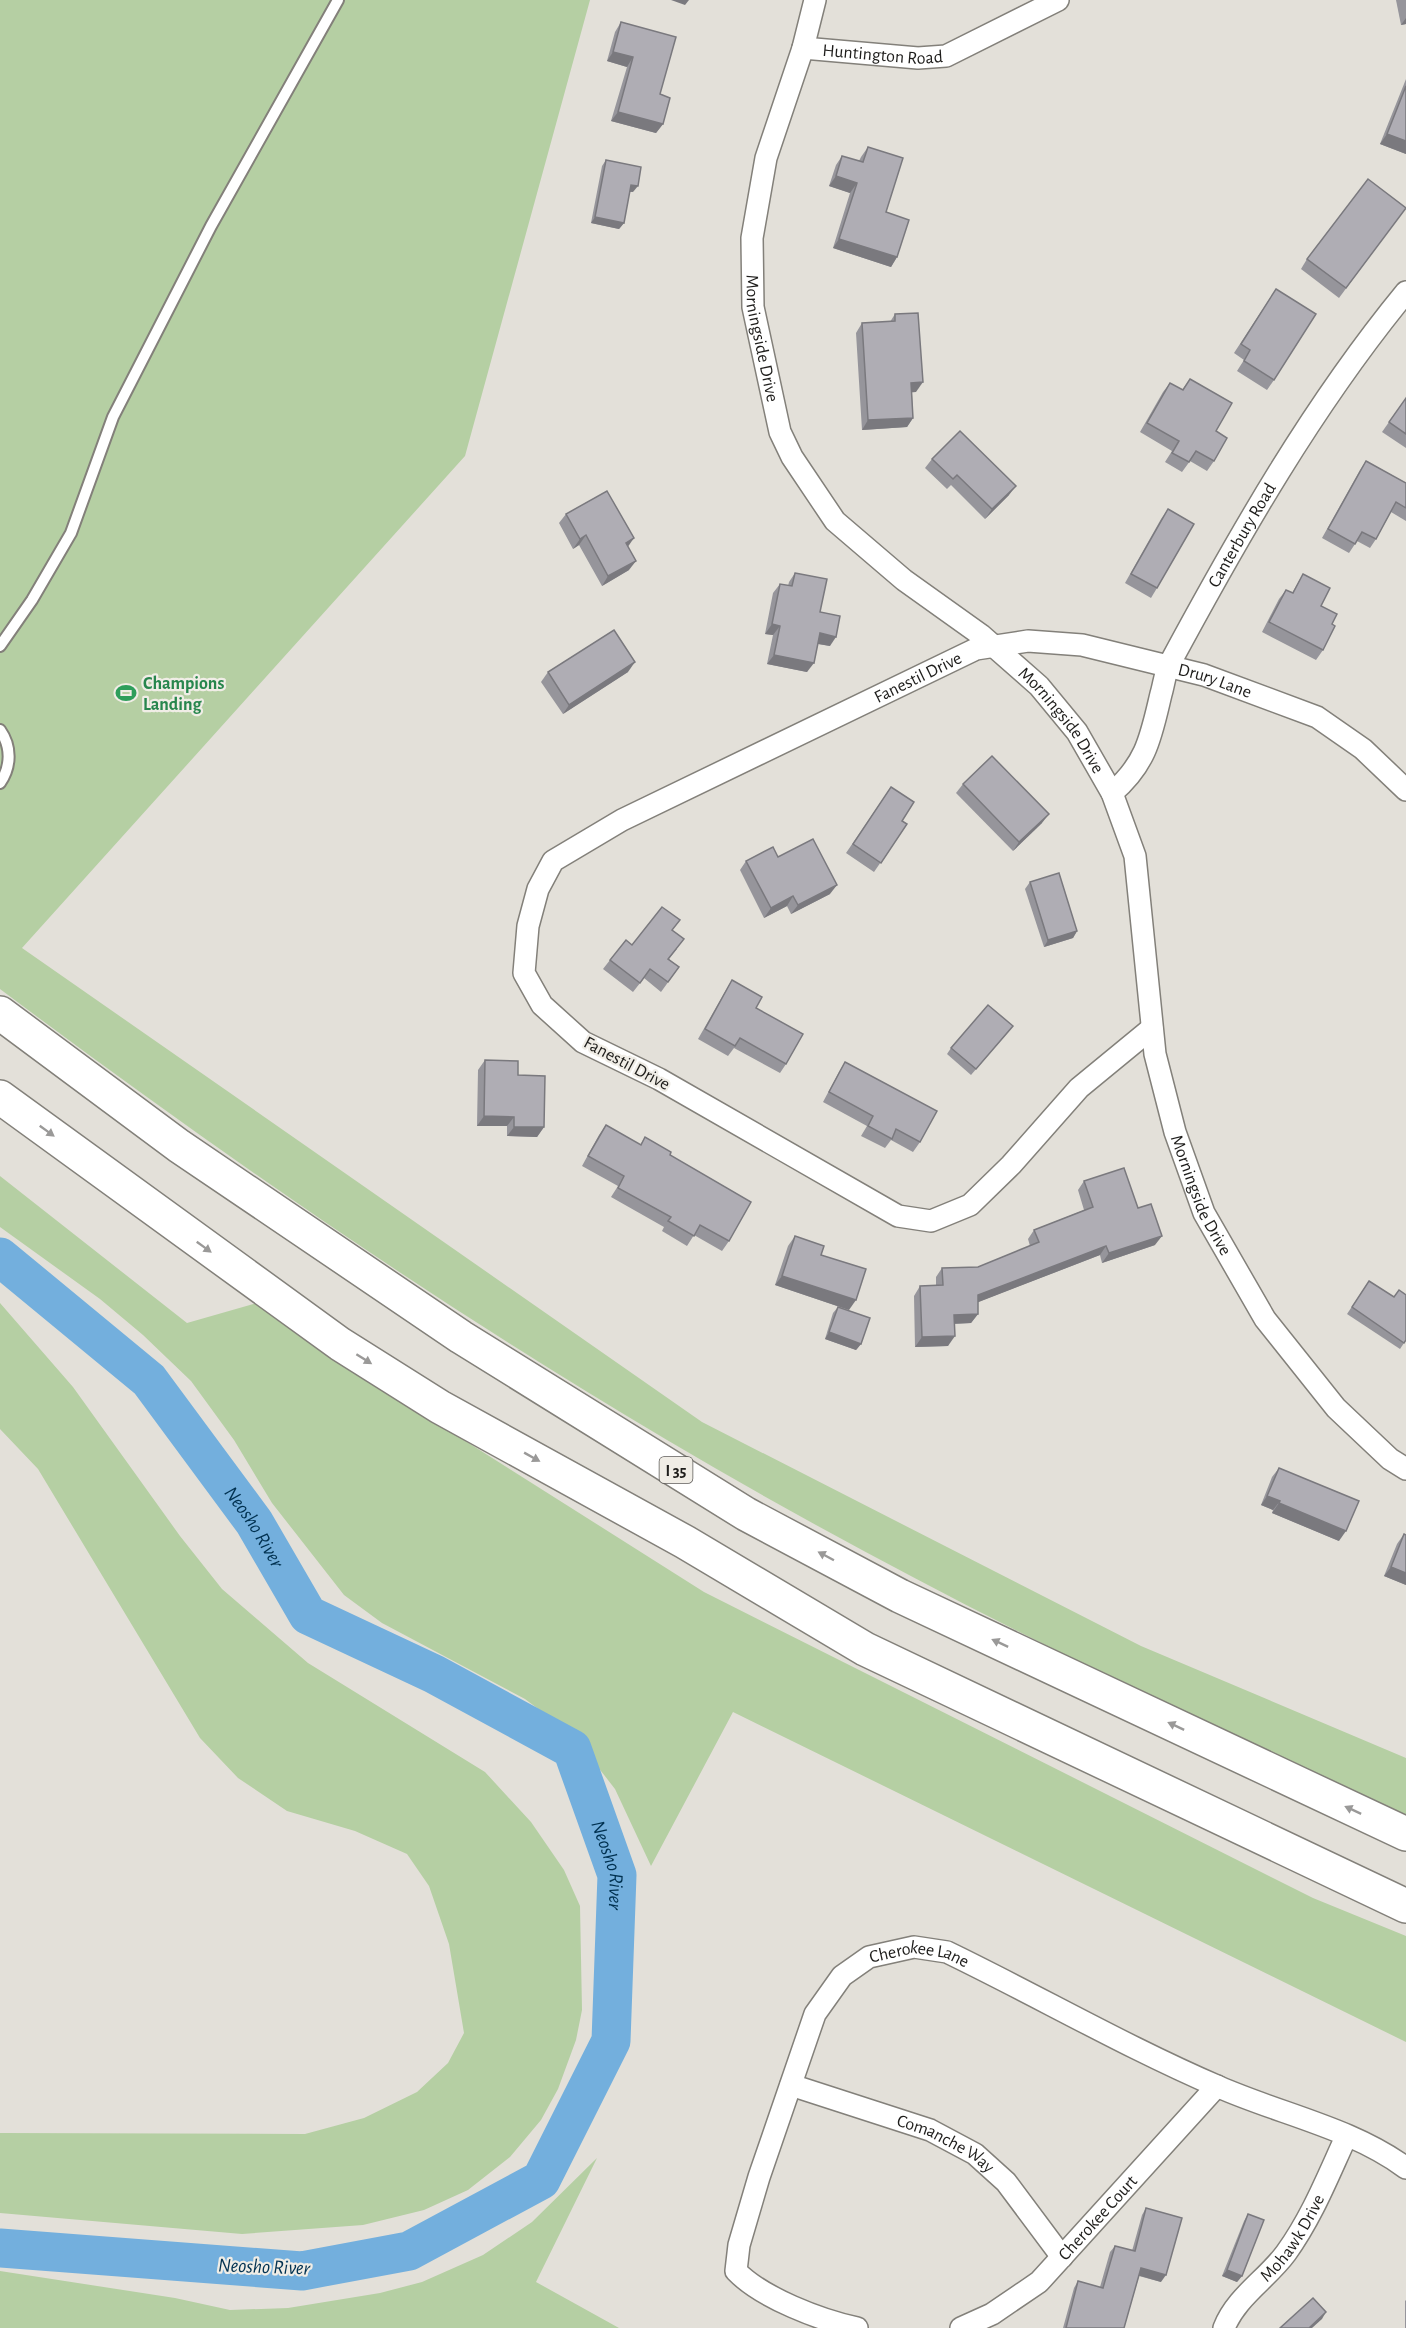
<svg xmlns="http://www.w3.org/2000/svg" width="1406" height="2328" font-family="'Alegreya Sans',sans-serif">
	<rect width="100%" height="100%" fill="#e3e0d9"/>
	<g fill="#b5cfa3">
		<path d="M0 0H590L465 456 22 948 702 1422 1141 1646 1406 1758V1815C1154 1702 905 1581 667 1440 435 1303 215 1150 0 989Z"/>
		<path d="M0 1176 187 1323 257 1303 358 1373 704 1592 1313 1898 1406 1936V2042L733 1712 651 1866 615 1789 573 1735 525 1699 382 1623 344 1595 272 1503 234 1440 191 1381 143 1335 100 1299 0 1227Z"/>
		<path d="M0 1303 73 1387 180 1536 222 1589 308 1663 485 1772 531 1822 564 1870 580 1906 582 2010 576 2040 558 2089 541 2120 510 2157 468 2190 424 2210 363 2225 242 2234 0 2213V2133L305 2134 364 2118 417 2092 448 2063 464 2033 449 1944 429 1886 407 1854 355 1831 287 1811 238 1778 200 1738 38 1469 0 1429Z"/>
		<path d="M597 2158 536 2282 619 2328H0V2271L175 2298 230 2310 288 2308 380 2293 422 2282 483 2255 532 2222Z"/>
	</g>
	<g fill="none" stroke-linecap="round" stroke-linejoin="round">
		<path stroke="#73afdd" stroke-width="39" id="s1" d="M0 1257 149 1380 254 1522 308 1615 434 1674 572 1749 617 1875 611 2041 541 2180 409 2251 302 2271 0 2248"/>
		<g stroke="#83807a" stroke-width="14">
			<g id="service">
				<path d="M0 646 32 600 71 533 113 417 211 226 338 0"/>
				<path d="M0 730C12 747 11 767 0 783"/>
			</g>
		</g>
		<g stroke="#83807a" stroke-width="24">
			<g id="minor">
				<path id="s2" d="M815 0 803 48 766 158 752 238 753 307 780 432 792 457 835 521 904 580 981 635 1039 686 1077 732 1112 793 1135 856 1155 1054 1175 1132 1204 1213 1265 1319 1336 1408 1390 1459 1406 1469"/>
				<path id="s3" d="M803 48 918 58 946 56 1058 0"/>
				<path id="s4" d="M1112 793C1147 763 1151 736 1161 694 1164 684 1165 672 1170 663 1239 535 1313 405 1406 292"/>
				<path id="s5" d="M1152 1028 1079 1088 1011 1165 970 1205 931 1221 898 1216 659 1079 583 1042 542 1005 524 973 528 926 538 889 553 861 622 820 976 649 1028 641 1082 645 1204 675 1317 717 1363 749 1406 790"/>
				<path id="s6" d="M791 2085 930 2130 975 2154 1006 2182 1062 2257"/>
				<path id="s7" d="M857 2328C820 2320 762 2298 736 2271L739 2245 759 2177 815 2014 842 1976 869 1957 914 1947 947 1952C1038 1996 1126 2047 1219 2087 1280 2114 1352 2128 1406 2168"/>
				<path id="s8" d="M961 2328 992 2314 1039 2282 1217 2086"/>
				<path id="s9" d="M1224 2328C1236 2297 1267 2279 1286 2253 1312 2217 1328 2176 1346 2137"/>
			</g>
		</g>
		<g stroke="#83807a" stroke-width="36">
			<g id="motorway">
				<path d="M0 1013 179 1146 461 1337 746 1514 900 1596 1406 1834"/>
				<path d="M0 1097 340 1344 440 1407 685 1542 865 1649 1406 1906"/>
			</g>
		</g>
		<use href="#service" stroke="#fff" stroke-width="10"/>
		<use href="#minor" stroke="#fff" stroke-width="21"/>
		<use href="#motorway" stroke="#fff" stroke-width="33"/>
	</g>
	<g fill="#96959b">
		<path d="M1396 0H1406V24L1401 25Z"/>
		<path d="M621 22 660 94 663 124 656 133 611 121 627 67 607 61 615 32Z"/>
		<path d="M1406 79V154L1380 144Z"/>
		<path d="M868 147 886 212 897 257 891 267 833 248 850 193 829 186 836 165 842 156 859 161 861 157Z"/>
		<path d="M606 160 633 192H629L624 223 619 229 591 223 602 166Z"/>
		<path d="M1406 207 1339 298 1301 269 1307 259Z"/>
		<path d="M1270 298 1274 380 1267 390 1237 371 1244 360 1234 353Z"/>
		<path d="M895 314 916 392H912L913 418 907 427 862 430 856 333 862 323 890 322Z"/>
		<path d="M1190 379 1216 431 1214 461 1207 471 1190 461 1182 472 1165 462 1172 451 1140 432 1163 392 1170 383 1182 390Z"/>
		<path d="M1406 398V448L1382 432Z"/>
		<path d="M932 459 1009 495 985 519 951 485 947 489 925 468Z"/>
		<path d="M1366 461 1406 483V521L1391 512 1376 539 1370 548 1357 541 1349 553 1322 538 1360 470Z"/>
		<path d="M1168 509 1157 588 1151 598 1125 583 1161 519Z"/>
		<path d="M566 514 628 547 629 570 602 586 579 545 573 549 559 523Z"/>
		<path d="M795 573 820 612 830 646 818 644 807 672 767 664 773 635 765 634 773 593 780 584 788 586 789 582Z"/>
		<path d="M1303 574 1332 624 1323 650 1316 660 1262 632 1279 599 1286 590 1292 593Z"/>
		<path d="M548 672H628L563 714 541 682Z"/>
		<path d="M963 784 1042 823 1013 851 956 793Z"/>
		<path d="M891 787 902 821 907 824 874 872 846 853Z"/>
		<path d="M778 857 830 894 791 914 787 906 764 918 740 870 746 861Z"/>
		<path d="M1030 882 1077 931 1073 938 1044 947 1025 889Z"/>
		<path d="M672 931 677 949 669 959 679 967 661 992 644 978 633 992 603 969 610 960 632 945Z"/>
		<path d="M732 980 756 1008 786 1064 780 1073 734 1048 728 1056 698 1039 726 990Z"/>
		<path d="M1013 1026 971 1075 947 1054 951 1048Z"/>
		<path d="M485 1060 518 1075 544 1127 537 1137 507 1136V1126H477L478 1070Z"/>
		<path d="M845 1062 920 1142 913 1152 891 1140 885 1148 861 1136 867 1126 823 1102 839 1072Z"/>
		<path d="M606 1125 640 1145 645 1137 670 1155 729 1241 722 1251 694 1235 687 1246 662 1231 664 1227 611 1197 618 1186 582 1166 599 1135Z"/>
		<path d="M1084 1181 1138 1208 1155 1245 1102 1263 1100 1255 978 1302V1314L971 1323 954 1324 948 1346 915 1347 914 1296 920 1286H936V1277L942 1268 978 1267 1030 1246 1028 1239 1034 1230 1084 1210 1078 1190Z"/>
		<path d="M795 1236 821 1255 849 1310 775 1285 788 1246Z"/>
		<path d="M1369 1281 1406 1340 1400 1349 1347 1314Z"/>
		<path d="M838 1307 861 1344 856 1350 825 1339 833 1313Z"/>
		<path d="M1279 1468 1339 1541 1272 1513 1273 1510 1261 1505 1272 1477Z"/>
		<path d="M1404 1534 1406 1535V1585L1384 1576 1397 1544Z"/>
		<path d="M1146 2208 1161 2282 1139 2276 1124 2328H1063L1074 2288 1078 2281 1100 2287 1110 2252 1115 2246 1132 2251 1142 2215Z"/>
		<path d="M1248 2214 1242 2276 1237 2282 1222 2276 1244 2221Z"/>
		<path d="M1406 2300V2328H1405V2301Z"/>
	</g>
	<g fill="#7a797e">
		<path d="M671 0H689L685 5Z"/>
		<path d="M1406 18V24L1401 25Z"/>
		<path d="M613 52 633 57 627 67 607 61Z"/>
		<path d="M618 112 663 124 656 133 611 121Z"/>
		<path d="M1387 134 1406 141V154L1380 144Z"/>
		<path d="M836 176 857 183 850 193 829 186Z"/>
		<path d="M631 185 638 186 633 192 626 191Z"/>
		<path d="M595 217 624 223 619 229 591 223Z"/>
		<path d="M839 239 897 257 891 267 833 248Z"/>
		<path d="M923 382 916 392 905 393 911 383Z"/>
		<path d="M913 418 907 427 862 430 868 420Z"/>
		<path d="M1016 486 1009 495 985 519 992 509Z"/>
		<path d="M586 535 579 545 573 549 580 539Z"/>
		<path d="M634 538 627 548 626 543Z"/>
		<path d="M636 561 629 570 602 586 608 576Z"/>
		<path d="M772 624 780 626 773 635 765 634Z"/>
		<path d="M820 633 836 637 830 646 813 643Z"/>
		<path d="M774 655 814 663 807 672 767 664Z"/>
		<path d="M635 662 628 672 563 714 569 705Z"/>
		<path d="M1049 814 1042 823 1013 851 1019 842Z"/>
		<path d="M837 885 830 894 791 914 798 905Z"/>
		<path d="M793 896 787 906 764 918 771 908Z"/>
		<path d="M1077 931 1073 938 1044 947 1048 940Z"/>
		<path d="M484 1116 514 1117 507 1126H477Z"/>
		<path d="M514 1127H544L537 1137 507 1136Z"/>
		<path d="M1162 1236 1155 1245 1102 1263 1109 1253Z"/>
		<path d="M1106 1246 1100 1255 971 1305 978 1295Z"/>
		<path d="M782 1276 856 1300 849 1310 775 1285Z"/>
		<path d="M978 1314 971 1323 947 1324 954 1315Z"/>
		<path d="M829 1332 861 1344 856 1350 825 1339Z"/>
		<path d="M955 1336 948 1346 915 1347 922 1337Z"/>
		<path d="M1267 1496 1280 1501 1273 1510 1261 1505Z"/>
		<path d="M1279 1503 1346 1531 1339 1541 1272 1513Z"/>
		<path d="M1391 1567 1406 1573V1585L1384 1576Z"/>
		<path d="M1141 2268 1166 2275 1161 2282 1137 2275Z"/>
		<path d="M1227 2270 1242 2276 1237 2282 1222 2276Z"/>
		<path d="M1326 2312 1322 2319 1312 2328H1309Z"/>
	</g>
	<g fill="#afadb4" stroke="#7a797e" stroke-width="1.5">
		<path d="M621 22 676 37 660 94 670 98 663 124 618 112 633 57 613 52Z"/>
		<path d="M1406 86V141L1387 134Z"/>
		<path d="M868 147 903 158 886 212 909 220 897 257 839 239 857 183 836 176 842 156 863 162Z"/>
		<path d="M606 160 641 167 638 186 631 185 624 223 595 217Z"/>
		<path d="M1368 179 1406 208 1346 288 1307 259Z"/>
		<path d="M1276 289 1316 314 1274 380 1244 361 1250 350 1241 344Z"/>
		<path d="M918 313 923 382 911 383 913 418 868 420 862 323 895 321V314Z"/>
		<path d="M1190 379 1232 403 1216 431 1227 438 1214 461 1196 451 1189 462 1172 453 1179 441 1147 423 1170 383 1183 390Z"/>
		<path d="M1406 398V434L1389 422Z"/>
		<path d="M960 431 1016 486 992 509 957 475 953 479 932 459Z"/>
		<path d="M1366 461 1406 483V508L1396 502 1376 539 1362 532 1355 544 1328 529Z"/>
		<path d="M607 491 634 538 626 543 636 561 608 576 586 535 580 539 566 514Z"/>
		<path d="M1168 509 1194 524 1157 588 1131 574Z"/>
		<path d="M795 573 827 579 820 612 840 616 836 637 820 633 814 663 774 655 780 626 772 624 780 584 792 586Z"/>
		<path d="M1303 574 1330 588 1321 606 1337 614 1332 624 1335 626 1323 650 1269 622 1286 590 1293 593Z"/>
		<path d="M614 630 635 662 569 705 548 672Z"/>
		<path d="M992 756 1049 814 1019 842 963 784Z"/>
		<path d="M891 787 914 802 902 821 907 824 881 863 853 844Z"/>
		<path d="M813 839 837 885 798 905 793 896 771 908 746 861 773 847 778 857Z"/>
		<path d="M1059 873 1077 931 1048 940 1030 882Z"/>
		<path d="M662 907 680 920 672 930 684 939 668 959 679 967 668 982 650 969 640 983 610 960 626 940 632 945Z"/>
		<path d="M732 980 762 997 756 1008 803 1034 786 1064 740 1038 735 1046 705 1029Z"/>
		<path d="M988 1005 1013 1026 976 1069 951 1048Z"/>
		<path d="M485 1060 518 1061V1075L545 1076 544 1127H514V1117L484 1116Z"/>
		<path d="M845 1062 937 1111 920 1142 896 1129 892 1139 868 1126 873 1116 829 1092Z"/>
		<path d="M606 1125 641 1145 645 1137 671 1152 670 1155 751 1202 729 1241 700 1225 694 1236 668 1221 671 1217 618 1188 624 1176 588 1156Z"/>
		<path d="M1124 1168 1138 1208 1151 1204 1162 1236 1109 1253 1106 1246 978 1295V1314L954 1315 955 1336 922 1337 920 1286 943 1285 942 1268 978 1267 1039 1242 1034 1230 1093 1207 1084 1181Z"/>
		<path d="M795 1236 824 1246 821 1255 866 1269 856 1300 782 1276Z"/>
		<path d="M1369 1281 1394 1297 1399 1290 1406 1295V1340L1404 1343 1352 1307Z"/>
		<path d="M838 1307 870 1318 861 1344 829 1332Z"/>
		<path d="M1279 1468 1359 1501 1346 1531 1279 1503 1280 1501 1267 1496Z"/>
		<path d="M1404 1534 1406 1535V1573L1391 1567Z"/>
		<path d="M1146 2208 1182 2218 1166 2275 1141 2268 1124 2328H1066L1078 2281 1103 2288 1115 2246 1135 2251Z"/>
		<path d="M1248 2214 1264 2220 1242 2276 1227 2270Z"/>
		<path d="M1313 2298 1326 2312 1309 2328H1280Z"/>
	</g>
	<defs><path id="oneway-solid" d="M-6-.8H1V-3.2L6.5 0L1 3.2V.8H-6Z" transform="scale(1.5)"/></defs>
	<g fill="#9a9998">
		<use href="#oneway-solid" transform="translate(47 1131) rotate(36)"/>
		<use href="#oneway-solid" transform="translate(204 1247) rotate(36)"/>
		<use href="#oneway-solid" transform="translate(364 1359) rotate(32)"/>
		<use href="#oneway-solid" transform="translate(532 1457) rotate(29)"/>
		<use href="#oneway-solid" transform="translate(826 1556) rotate(-152)"/>
		<use href="#oneway-solid" transform="translate(1000 1643) rotate(-155)"/>
		<use href="#oneway-solid" transform="translate(1176 1726) rotate(-155)"/>
		<use href="#oneway-solid" transform="translate(1353 1810) rotate(-155)"/>
	</g>
	<defs>
		<g id="stadium-bare" transform="scale(1.62)"><path d="M0-5a6.5 5 0 1 0 0 10a6.5 5 0 1 0 0-10ZM-3.5-1.8h7v3.6h-7Z" fill="#2e9e5b" stroke="#f0ede6" stroke-width="2.5" paint-order="stroke"/></g>
	</defs>
	<g fill-rule="evenodd">
		<use href="#stadium-bare" x="126" y="693"/>
	</g>
	<g text-anchor="middle" stroke-width="4.5" stroke-linejoin="round" paint-order="stroke">
		<rect fill="#f0ede6" stroke="#5d5b58" stroke-width="1.5" x="659.5" y="1457" width="33" height="26" rx="4.5"/>
		<g font-size="16" font-weight="bold" fill="#1e1d1b">
			<text x="676" y="1476">I 35</text>
		</g>
		<g font-size="18" fill="#1e1d1b" stroke="#f0ede6">
			<text dy="6" stroke="none"><textPath href="#s3" startOffset="80">Huntington Road</textPath></text>
			<text dy="6" stroke="none"><textPath href="#s2" startOffset="348">Morningside Drive</textPath></text>
			<text dy="6" stroke="none"><textPath href="#s4" startOffset="292">Canterbury Road</textPath></text>
			<text dy="6" stroke="none"><textPath href="#s5" startOffset="1308">Fanestil Drive</textPath></text>
			<text dy="6" stroke="none"><textPath href="#s5" startOffset="1617">Drury Lane</textPath></text>
			<text dy="6" stroke="none"><textPath href="#s2" startOffset="852">Morningside Drive</textPath></text>
			<text transform="translate(627 1063) rotate(28)" y="6">Fanestil Drive</text>
			<text dy="6" stroke="none"><textPath href="#s2" startOffset="1356">Morningside Drive</textPath></text>
			<text dy="6" stroke="none"><textPath href="#s7" startOffset="536">Cherokee Lane</textPath></text>
			<text dy="6" stroke="none"><textPath href="#s6" startOffset="166">Comanche Way</textPath></text>
			<text dy="6" stroke="none"><textPath href="#s8" startOffset="178">Cherokee Court</textPath></text>
			<text dy="6" stroke="none"><textPath href="#s9" startOffset="114">Mohawk Drive</textPath></text>
		</g>
		<g font-size="18" font-weight="bold" fill="#27864d" stroke="#f0ede6" text-anchor="start">
			<text x="143" y="689">Champions<tspan x="143" dy="21">Landing</tspan></text>
		</g>
		<g font-size="20" font-style="italic" fill="#003150" stroke="#f0ede6">
			<text dy="7" stroke="none"><textPath href="#s1" startOffset="374">Neosho River</textPath></text>
			<text dy="7" stroke="none"><textPath href="#s1" startOffset="896">Neosho River</textPath></text>
			<text transform="translate(264 2266) rotate(2)" y="7">Neosho River</text>
		</g>
	</g>
</svg>
